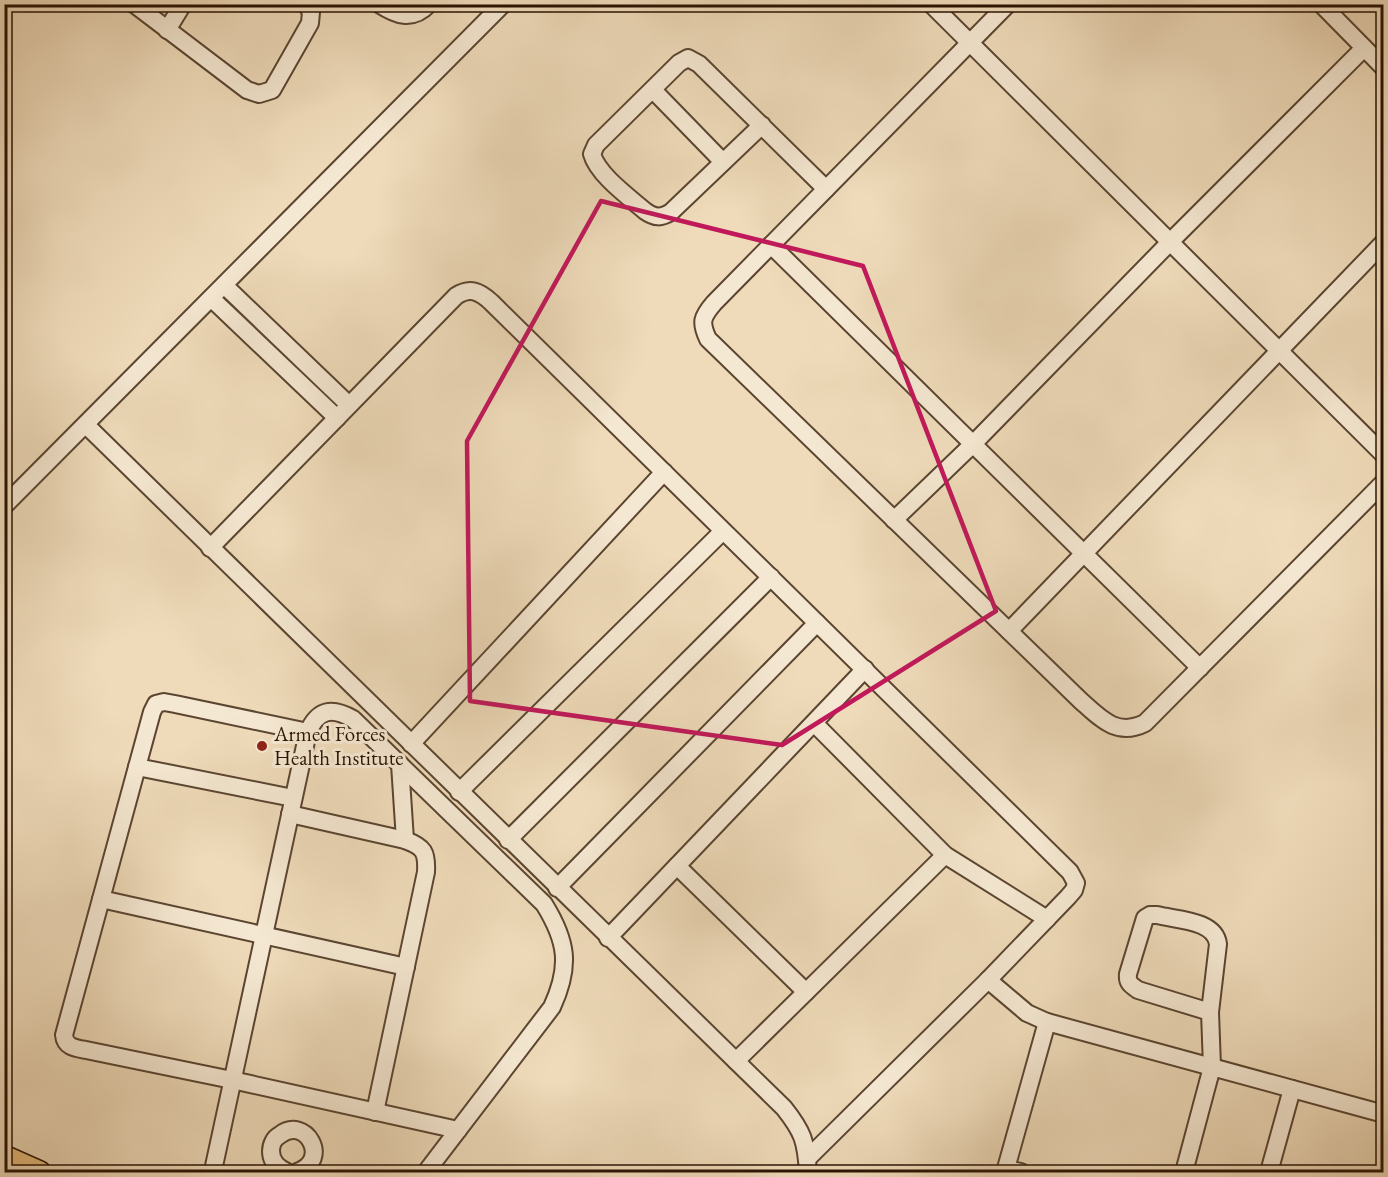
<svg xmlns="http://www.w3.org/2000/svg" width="1388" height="1177" font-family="'EB Garamond',serif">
	<rect width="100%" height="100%" fill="#efdbba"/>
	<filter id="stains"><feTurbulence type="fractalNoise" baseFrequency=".00333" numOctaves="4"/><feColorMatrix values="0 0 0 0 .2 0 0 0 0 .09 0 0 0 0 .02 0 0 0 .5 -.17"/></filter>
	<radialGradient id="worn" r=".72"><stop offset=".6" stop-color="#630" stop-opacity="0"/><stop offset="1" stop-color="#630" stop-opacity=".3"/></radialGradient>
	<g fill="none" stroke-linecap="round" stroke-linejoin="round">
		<g stroke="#5b4531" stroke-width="20">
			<g id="minor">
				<path d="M134 4 247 90 259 94 272 90 310 23 311 12 306 4"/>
				<path d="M379 4C396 15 412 22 429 4"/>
				<path d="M931 4 1384 455"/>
				<path d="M1008 4 714 303C702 317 700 322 708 339L1081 701C1101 719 1117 737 1145 723L1384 482"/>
				<path d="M1321 4 1384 68"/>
				<path d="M167 30 183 4"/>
				<path d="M653 90 723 162"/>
				<path d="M762 125 671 212C661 218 655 218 645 211 629 197 598 175 592 154L596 145 679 63 688 58 699 64 826 189"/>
				<path d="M771 245 1200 668"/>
				<path d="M225 286 349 405"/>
				<path d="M212 299 337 418"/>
				<path d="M86 425 784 1108C803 1132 806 1141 808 1172"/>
				<path d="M4 506 503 4"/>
				<path d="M894 520 973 444 1170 242 1364 48"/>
				<path d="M210 548 456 296C470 287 479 291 491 302L1070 872 1076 883 1074 890 1068 897 988 980 807 1159"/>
				<path d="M1009 631 1384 242"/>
				<path d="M814 723 945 855 1047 919"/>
				<path d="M308 732 175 704 164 702 156 704 152 712 64 1035C65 1047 75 1048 86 1050L232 1080 458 1130"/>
				<path d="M411 744 664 472"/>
				<path d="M400 764 405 840"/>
				<path d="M137 767 293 798"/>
				<path d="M459 792 723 531"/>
				<path d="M290 814 405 840C424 847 427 852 426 872L375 1112"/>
				<path d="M508 840 771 577"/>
				<path d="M677 866 806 992"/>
				<path d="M557 888 817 623"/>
				<path d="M101 899 406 967"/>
				<path d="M608 938 865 669"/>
				<path d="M988 980 1027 1013 1047 1022 1384 1114"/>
				<path d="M736 1061 945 855"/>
				<path d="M1006 1169 1021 1172"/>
				<path d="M215 1172 214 1166 308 732C318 709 332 707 353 719L544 904C567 941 571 966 552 1007L426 1172"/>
				<path d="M287 1172C278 1168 271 1162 271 1151 271 1145 274 1138 280 1135 305 1115 332 1160 297 1172"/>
				<path d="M1005 1172 1047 1022"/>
				<path d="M1184 1172 1212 1067 1210 1012 1218 944C1215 920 1177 920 1157 915H1150L1145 918 1128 974C1127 983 1131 985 1138 990L1210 1012"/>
				<path d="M1269 1172 1292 1089"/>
			</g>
		</g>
		<g stroke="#2a1303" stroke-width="24">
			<path id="major" d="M4 1156 40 1172"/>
		</g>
		<use href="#minor" stroke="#f5e8d2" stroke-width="16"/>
		<use href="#major" stroke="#e8be7d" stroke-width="21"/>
	</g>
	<path fill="none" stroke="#c2185b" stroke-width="4.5" stroke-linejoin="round" d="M601 201 863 266 996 611 782 745 470 701 467 441Z"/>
	<circle fill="#8f2418" stroke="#f5e8d2" stroke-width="2" cx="262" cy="746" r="6"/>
	<g text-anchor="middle" stroke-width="6" stroke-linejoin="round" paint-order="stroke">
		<g font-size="21" fill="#2a1303" stroke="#f5e8d2" text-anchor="start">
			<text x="274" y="741">Armed Forces<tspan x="274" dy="24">Health Institute</tspan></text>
		</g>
	</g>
	<rect width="1388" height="1177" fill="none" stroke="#efdbba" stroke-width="24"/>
	<rect x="6" y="6" width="1376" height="1165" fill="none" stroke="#2a1303" stroke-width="3"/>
	<rect x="12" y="12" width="1364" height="1153" fill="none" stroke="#2a1303" stroke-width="1.5"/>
	<rect width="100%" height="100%" filter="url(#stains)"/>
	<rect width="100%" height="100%" fill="url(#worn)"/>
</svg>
